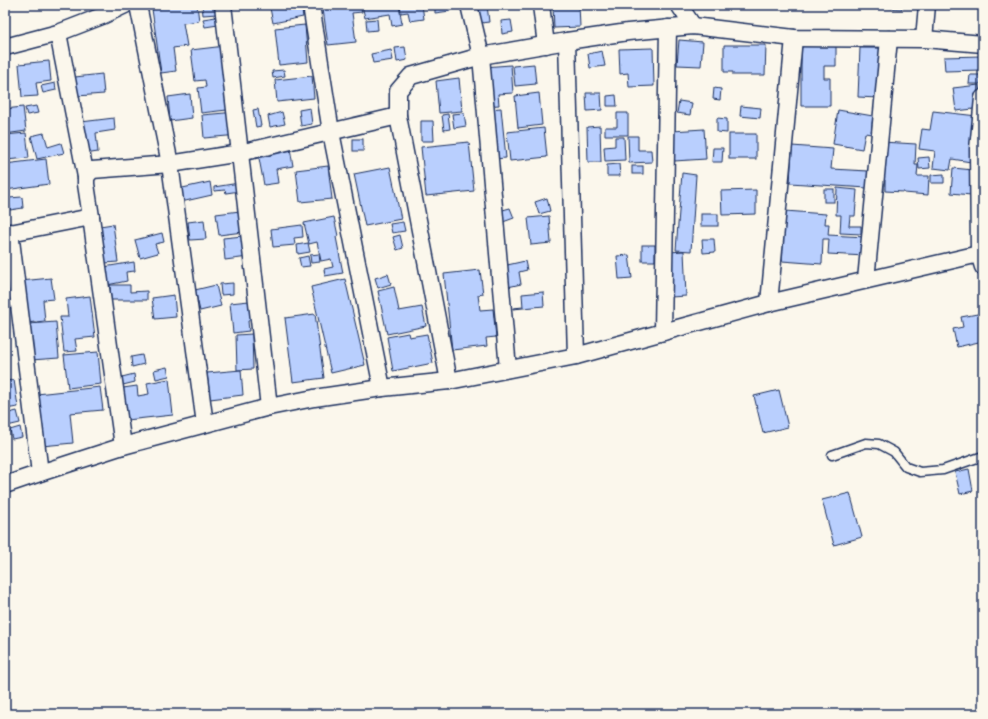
<svg xmlns="http://www.w3.org/2000/svg" width="988" height="719" font-family="'Comic Neue',sans-serif">
	<rect width="100%" height="100%" fill="#fbf7ec"/>
	<filter id="ink" filterUnits="userSpaceOnUse"><feTurbulence type="fractalNoise" baseFrequency=".025" numOctaves="2"/><feDisplacementMap in="SourceGraphic" scale="8" xChannelSelector="R" yChannelSelector="G"/><feConvolveMatrix kernelMatrix="1 2 1 2 8 2 1 2 1" color-interpolation-filters="sRGB"/></filter>
	<g filter="url(#ink)">
		<g fill="#b9cffe" stroke="#1b2f5e">
			<path d="M181 5H197L199 21 183 23 187 46 173 48 176 71 161 73 152 9Z"/>
			<path d="M202 5H216L217 14 203 15Z"/>
			<path d="M287 5H301L303 17 273 23 270 8Z"/>
			<path d="M354 5H361L362 12 352 13 356 42 328 45 323 9Z"/>
			<path d="M362 5H399L402 24 392 26 390 14 365 18Z"/>
			<path d="M400 5H422L424 19 410 21 408 12 401 13Z"/>
			<path d="M435 5H450V11L435 13Z"/>
			<path d="M478 5H487L489 22 481 23Z"/>
			<path d="M553 5H579L580 27 554 28Z"/>
			<path d="M836 5H902V9Z"/>
			<path d="M216 17 218 25 205 27 203 19Z"/>
			<path d="M377 19 378 30 367 31 366 20Z"/>
			<path d="M511 20 513 32 502 34 501 21Z"/>
			<path d="M305 25 308 62 279 65 275 28Z"/>
			<path d="M679 40 703 42 701 66 677 65Z"/>
			<path d="M724 45H766L765 75H733V72H724Z"/>
			<path d="M225 46 231 95 225 96 227 110 201 113 198 88 206 87 205 80 195 81 191 50Z"/>
			<path d="M801 46H836V66H824V78H830V106H801Z"/>
			<path d="M405 47 407 60 397 62 395 48Z"/>
			<path d="M653 48 654 86 629 87 628 73 620 74 619 49Z"/>
			<path d="M860 48H880L878 98 858 97Z"/>
			<path d="M391 50 393 60 373 63 371 54Z"/>
			<path d="M602 51 605 66 590 68 588 54Z"/>
			<path d="M981 56V70L945 71 944 57Z"/>
			<path d="M49 61 51 81 36 83 38 96 22 97 19 64Z"/>
			<path d="M534 64 536 84 515 86 513 66Z"/>
			<path d="M511 65 513 93 498 94 499 105 485 106 483 67Z"/>
			<path d="M284 70 285 76 273 78 272 71Z"/>
			<path d="M102 74 104 94 77 96 75 77Z"/>
			<path d="M970 75H981L980 84H969Z"/>
			<path d="M312 76 314 98 277 102 275 80Z"/>
			<path d="M459 78 462 111 439 113 436 81Z"/>
			<path d="M55 83 56 90 43 93 41 86Z"/>
			<path d="M979 85 982 108 956 111 953 88Z"/>
			<path d="M714 88 721 89 720 100 713 99Z"/>
			<path d="M539 93 542 125 518 128 515 96Z"/>
			<path d="M586 93H601L602 110 587 111Z"/>
			<path d="M190 94 192 118 170 121 168 97Z"/>
			<path d="M616 95 617 106H607V96Z"/>
			<path d="M679 101 692 103 690 115 677 113Z"/>
			<path d="M36 106 38 113 27 115 25 108Z"/>
			<path d="M741 106 761 108 760 118 740 116Z"/>
			<path d="M23 107 26 131 5 134V109Z"/>
			<path d="M310 108 312 124 301 126 299 110Z"/>
			<path d="M501 108 506 158 494 159 489 109Z"/>
			<path d="M258 109 261 126 256 127 253 110Z"/>
			<path d="M838 110 873 116 871 134 865 133 862 149 833 144Z"/>
			<path d="M933 111 977 116 971 162 952 159 950 170 933 168 935 151 919 149 922 129 930 130Z"/>
			<path d="M236 112 239 135 204 138 202 115Z"/>
			<path d="M282 112 285 124 270 127 268 116Z"/>
			<path d="M464 113 466 126 454 128 452 114Z"/>
			<path d="M617 113H628V135H605V127H617Z"/>
			<path d="M448 114 450 129 444 130 442 115Z"/>
			<path d="M114 118 115 130 96 133 98 152 85 154 81 122Z"/>
			<path d="M717 118 727 119V133L717 132Z"/>
			<path d="M421 121H433L434 141H421Z"/>
			<path d="M600 126 601 162H588L587 127Z"/>
			<path d="M544 128 547 157 510 161 507 132Z"/>
			<path d="M704 129 706 159 674 161 672 131Z"/>
			<path d="M26 133 29 158 5 160V135Z"/>
			<path d="M44 133 48 147 61 143 64 153 37 159 31 136Z"/>
			<rect x="729" y="134" width="27" height="25"/>
			<path d="M628 136H638V150H651L652 162 629 163Z"/>
			<path d="M615 137H624L625 160 605 161 604 147 615 146Z"/>
			<rect x="353" y="139" width="10" height="12"/>
			<path d="M469 142 474 191 426 196 421 147Z"/>
			<path d="M882 142 916 144 915 165H918L917 176H929L928 195 904 193V192L885 191V180H880Z"/>
			<path d="M792 146 833 149 831 169 868 171 867 188 790 183Z"/>
			<path d="M290 148 293 166 276 169 278 183 264 185 258 153Z"/>
			<path d="M713 148H723L722 162H712Z"/>
			<path d="M929 157 930 168 919 169 918 158Z"/>
			<path d="M46 159 49 184 5 190V164Z"/>
			<path d="M619 164 620 176H607V165Z"/>
			<path d="M328 166 332 199 300 202 296 170Z"/>
			<rect x="632" y="166" width="11" height="8"/>
			<path d="M390 167 401 219 365 226 354 174Z"/>
			<path d="M953 168 973 170 971 195 951 193Z"/>
			<path d="M682 173 696 175 691 251 676 250Z"/>
			<path d="M944 174V183H931V175Z"/>
			<path d="M210 182 212 195 181 202 178 189Z"/>
			<path d="M239 183 240 191 226 193 225 190 214 191V187Z"/>
			<path d="M837 188 857 190 855 216H850L849 226H861V234L840 233 841 215H836Z"/>
			<rect x="824" y="189" width="10" height="13"/>
			<path d="M756 190V214L722 215 721 191Z"/>
			<path d="M22 197 23 208 10 210 9 198Z"/>
			<path d="M547 198 550 211 539 214 535 202Z"/>
			<path d="M510 208 514 218 503 222 499 211Z"/>
			<path d="M248 210 251 231 219 235 216 214Z"/>
			<path d="M785 211 826 214 825 224H829L828 235 866 237 865 256 828 254 829 239H823L822 264 782 261Z"/>
			<rect x="701" y="214" width="17" height="12"/>
			<path d="M549 216 551 243 531 245 528 218Z"/>
			<path d="M334 217 338 236 336 237 343 273 325 276 324 269 333 267 331 259 321 261 317 242 309 244 304 223Z"/>
			<path d="M204 220 206 239 190 240 188 222Z"/>
			<path d="M403 222 405 231 392 233 390 224Z"/>
			<path d="M113 224 118 262 105 263 100 226Z"/>
			<path d="M302 225 303 237 294 238 295 245 273 247 271 229Z"/>
			<path d="M162 233 164 242 155 244 158 253 140 258 135 240Z"/>
			<path d="M253 235 256 256 225 260 223 238Z"/>
			<path d="M400 235 403 248 397 250 393 237Z"/>
			<path d="M702 239H714L715 252 703 253Z"/>
			<path d="M308 243 310 252 298 254 297 245Z"/>
			<rect x="642" y="245" width="13" height="16"/>
			<path d="M684 251 686 296 671 297 669 252Z"/>
			<path d="M319 254 320 262 311 263 310 255Z"/>
			<path d="M629 255 632 278 619 279 617 256Z"/>
			<path d="M308 256 310 266 301 267 299 258Z"/>
			<path d="M525 261 527 270 519 272 521 284 508 287 503 266Z"/>
			<path d="M134 262 135 271 126 272 127 281 107 285 104 267Z"/>
			<path d="M480 270 483 294 478 295 480 310 493 309 496 337 486 338 487 346 452 350 444 274Z"/>
			<path d="M388 274 391 284 378 288 375 278Z"/>
			<path d="M51 278 54 299 43 300 45 321 26 323 21 281Z"/>
			<path d="M345 279 365 365 331 373 311 287Z"/>
			<path d="M233 283V294L221 295 220 284Z"/>
			<path d="M110 285H130V292L147 291V300H111Z"/>
			<path d="M216 285 221 306 200 311 195 290Z"/>
			<path d="M394 287 399 311 422 307 426 326 387 334 378 291Z"/>
			<path d="M543 292 544 306 513 309V308L523 307 522 294Z"/>
			<path d="M174 295 176 317 155 319 152 298Z"/>
			<path d="M90 296 95 337 75 339 77 351 64 352 60 317H68L66 299Z"/>
			<path d="M249 301 251 320 248 321 249 331 233 333 230 303Z"/>
			<path d="M983 313V341L957 347 953 329 963 327 961 317Z"/>
			<path d="M315 314 324 378 293 382 285 318Z"/>
			<path d="M56 322 59 358 31 360 28 324Z"/>
			<path d="M408 333 409 337 427 334 433 363 393 371 387 337Z"/>
			<path d="M252 334 253 369 237 370 236 335Z"/>
			<path d="M98 352 101 384 68 388 64 355Z"/>
			<path d="M142 355 144 364 132 367 131 357Z"/>
			<path d="M167 367 169 376 156 379 154 370Z"/>
			<path d="M241 370 243 395 210 399 207 373Z"/>
			<path d="M134 374 135 382 123 385 122 377Z"/>
			<path d="M169 379 173 415 127 420 123 388 137 386 138 396 149 394 147 383Z"/>
			<path d="M14 380 18 407 5 409V381Z"/>
			<path d="M100 387 103 410 70 413 73 443 42 446 37 394Z"/>
			<path d="M779 390 788 427 763 433 754 396Z"/>
			<path d="M17 411 20 423 7 426 5 414Z"/>
			<path d="M20 427 22 437 12 439 10 430Z"/>
			<path d="M969 469 973 491 960 494 955 472Z"/>
			<path d="M850 493 862 537 834 545 822 500Z"/>
		</g>
		<g fill="none" stroke-linecap="round" stroke-linejoin="round">
			<g stroke="#1b2f5e" stroke-width="11">
				<path id="lane" d="M832 455 866 443 879 444 894 452 906 467 920 472 943 470 983 456"/>
			</g>
			<g stroke="#1b2f5e" stroke-width="19">
				<g id="street">
					<path d="M138 5 170 164 205 424"/>
					<path d="M223 5 269 407"/>
					<path d="M311 5 331 132 382 388"/>
					<path d="M469 5 481 56 508 369"/>
					<path d="M541 5 546 45"/>
					<path d="M679 5 693 26"/>
					<path d="M58 33 86 177"/>
					<path d="M924 39 927 5"/>
					<path d="M567 41 576 356"/>
					<path d="M5 47 58 33 102 16 125 5"/>
					<path d="M983 98 978 149 979 254 983 267"/>
					<path d="M10 232 40 473"/>
					<path d="M5 234 91 217"/>
					<path d="M866 280 889 39"/>
					<path d="M769 303 794 38"/>
					<path d="M663 332 668 28"/>
					<path d="M449 381 398 116V91L411 76 481 56 567 41 628 32 693 26 794 38 924 39 983 44"/>
					<path d="M123 446 91 217 86 184V177L92 170 170 164 240 153 398 116"/>
					<path d="M5 485 40 473 123 446 269 407 314 398 382 388 449 381 576 356 769 303 979 254H983"/>
				</g>
			</g>
			<use href="#lane" stroke="#fbf7ec" stroke-width="8"/>
			<use href="#street" stroke="#fbf7ec" stroke-width="16"/>
		</g>
	</g>
	<rect width="988" height="719" fill="none" stroke="#fbf7ec" stroke-width="20"/>
	<rect x="10" y="10" width="968" height="699" fill="none" stroke="#1b2f5e" stroke-width="1.5" filter="url(#ink)"/>
</svg>
